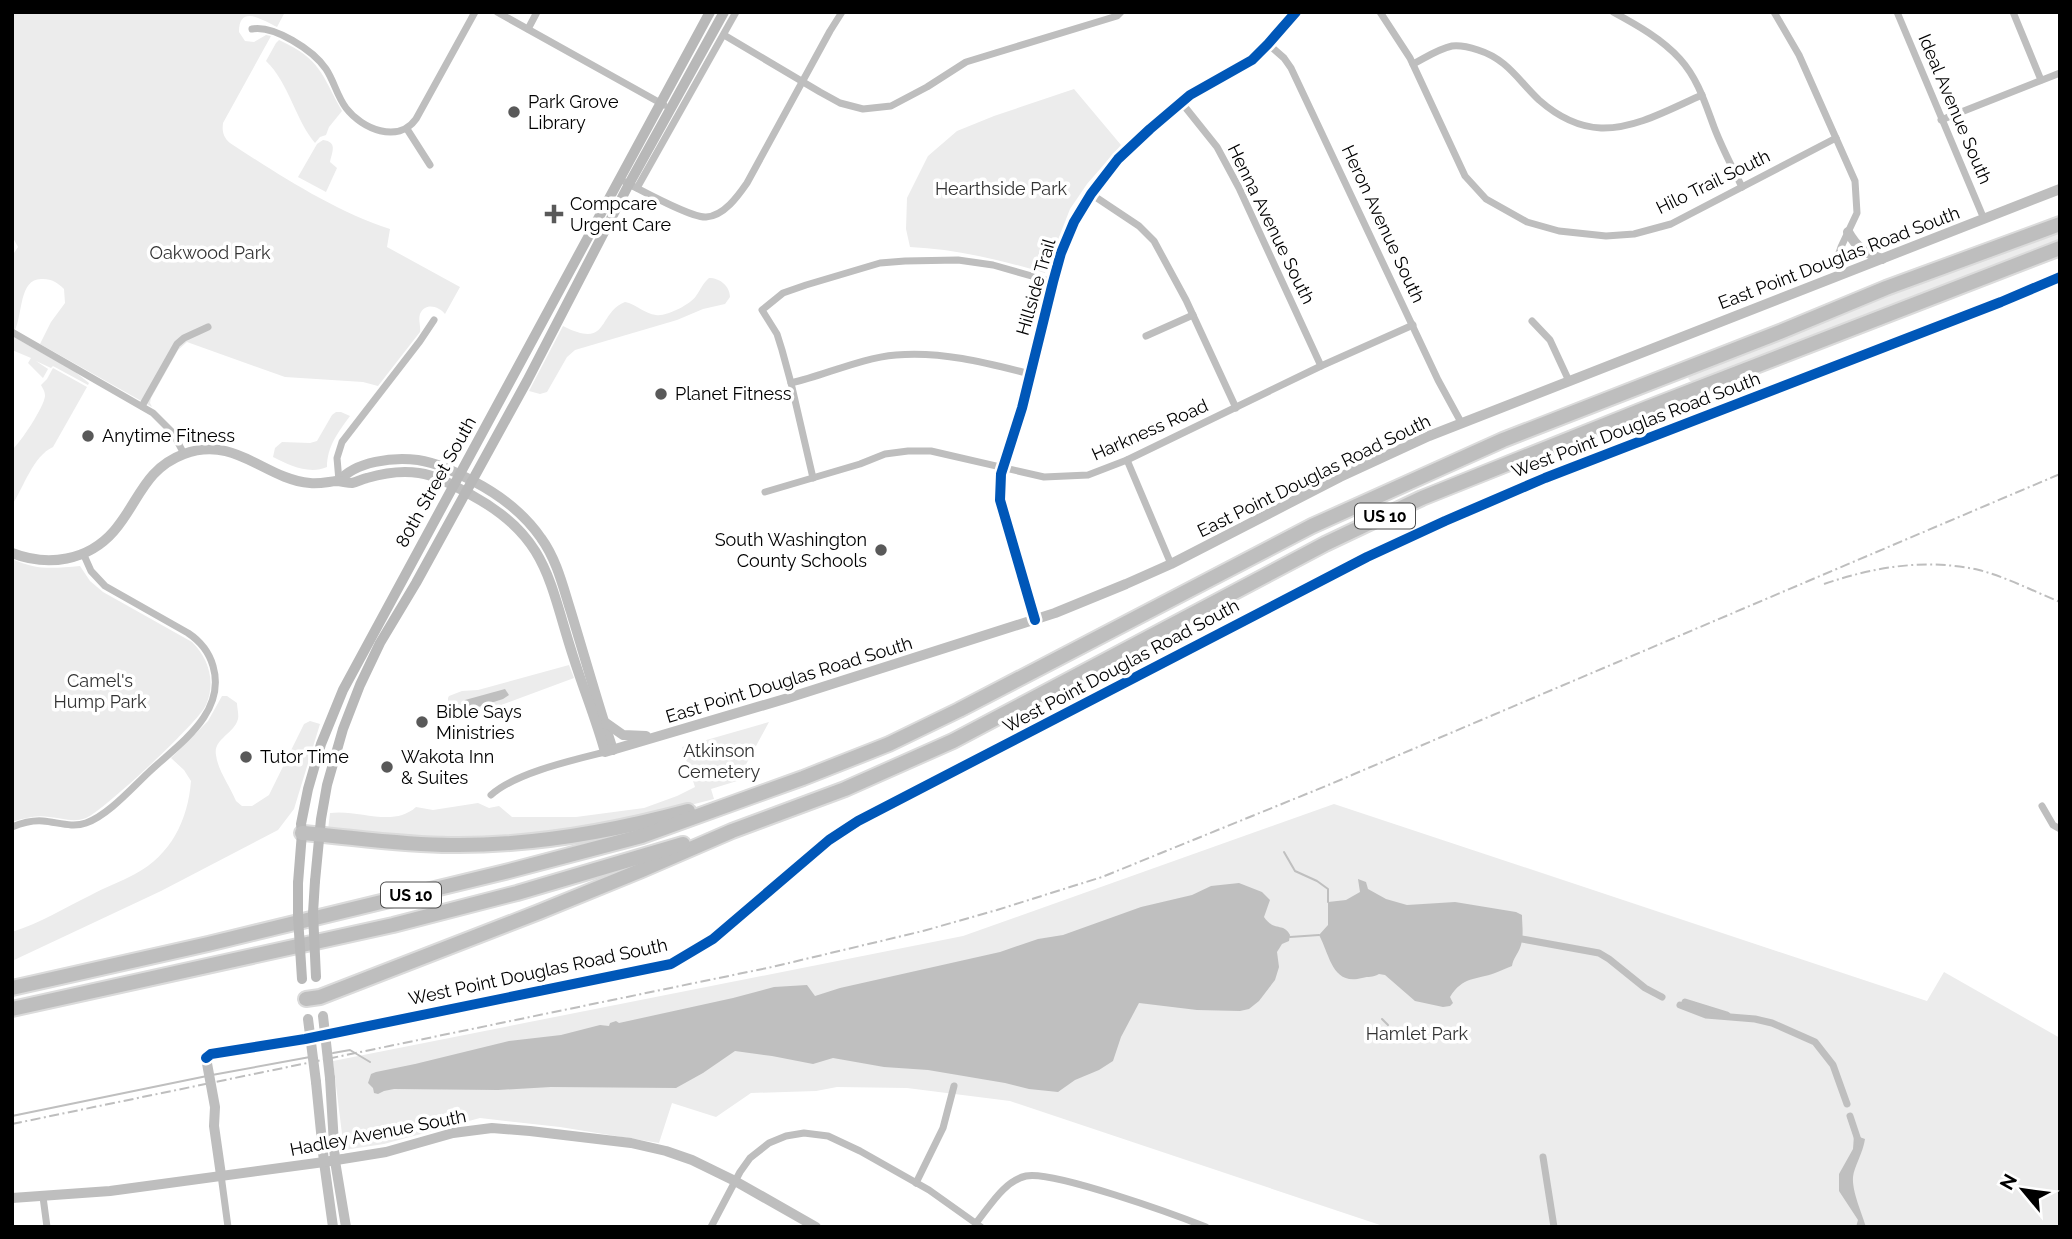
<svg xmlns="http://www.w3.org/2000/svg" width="2072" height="1239" font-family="Raleway,sans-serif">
	<rect width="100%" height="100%" fill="#fff"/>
	<g fill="#ececec">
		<path d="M12 12H285L277 27C263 20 239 4 239 32L245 41 254 42 266 35 271 36 223 123C222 131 223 137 230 143 279 175 334 211 390 229L387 247 460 287 445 314C439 306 425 302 420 314 418 320 421 327 420 332L378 386 363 382 285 377 187 342 178 350 151 398 150 403 152 407 40 344 51 322 65 303 64 289C58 283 52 279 43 279 19 277 23 313 15 330L12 328V256L18 247 12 236Z"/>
		<path d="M279 40C322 60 321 74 342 111L329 127 326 135 320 137 315 143C295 119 289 83 266 61L276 43Z"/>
		<path d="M1074 89 1121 145 1087 184 1070 209 1045 273C1001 260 955 249 910 247L906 229 907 198 928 156 957 131 994 116Z"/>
		<path d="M323 140C338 142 332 152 330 162L337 168 326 192 298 177 317 144Z"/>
		<path d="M2060 227V239L1695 381H1690L1688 378 1697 368Z"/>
		<path d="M709 278C720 278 730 286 730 297L725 304 703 309 677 320 575 350 567 357 547 392 540 394 529 391 563 326C610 350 597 313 625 302 636 304 645 314 656 315 666 317 691 304 696 296 701 289 703 283 709 278Z"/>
		<path d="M12 336 74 371 89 383 88 385 53 366 51 368 36 361 48 369 43 378 28 363 31 358 12 350Z"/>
		<path d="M53 368 87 387 53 447C33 456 24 487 12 505V450C21 442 44 407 45 396 45 391 43 389 41 385L47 379Z"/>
		<path d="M336 412H341L350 416C338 432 327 447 327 467 309 475 289 465 273 457L275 448 282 442 310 443 317 441 332 415Z"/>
		<path d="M12 559C38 571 54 568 80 566L90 581 103 592 192 642C209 659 216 682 206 705 199 722 103 811 86 818 73 823 62 818 49 817 36 815 25 818 12 822Z"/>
		<path d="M569 665 574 678 501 705 461 717C450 717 448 708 448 698L449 696 462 691 478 690Z"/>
		<path d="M222 696H227L237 703C237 708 239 714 238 719 234 734 213 739 216 755 218 771 230 786 236 801L242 806H252L269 795 304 724 310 721 320 724 294 809 278 830 161 891 12 961V932C41 923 64 908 91 895 105 887 121 882 135 874 171 855 188 820 191 781L184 770 171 758 208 721Z"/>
		<path d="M769 722 737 781 711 789 714 799C625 823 533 840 440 840 403 840 365 833 328 830L330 813C359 809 393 828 416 807L433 810 478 803 489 808 499 806 512 817H576L644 808 677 796 695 787 682 747Z"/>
		<path d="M1334 804 1927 1001 1944 972 2060 1038V1227H1386L1010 1101 907 1088 837 1087 816 1091 751 1093 716 1117 672 1103 659 1143 560 1127 480 1118 384 1144 344 1150 333 1061 963 936Z"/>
	</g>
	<g fill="#bfbfbf">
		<path d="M505 689 509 695 503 699 469 710H462L459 708 465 700Z"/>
		<path d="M1358 879 1366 882 1368 889 1386 899 1407 905 1455 902 1516 912 1522 915C1522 925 1524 935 1521 945 1519 953 1513 958 1512 966 1506 968 1501 971 1495 973 1476 980 1463 976 1450 997L1453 1003 1450 1006 1443 1007 1415 1001 1385 975 1379 974C1372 978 1369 976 1362 978 1332 986 1330 955 1319 935L1328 925V902L1346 900 1360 892Z"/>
		<path d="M1239 883 1262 892 1270 900 1264 917C1274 932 1284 922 1290 935L1289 941 1282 944 1277 952 1279 967 1275 980 1259 1001 1249 1009 1240 1011 1197 1010 1139 1003 1121 1037 1113 1061 1099 1070 1075 1080 1058 1092 1029 1089 1005 1083 928 1070 884 1067 833 1058 813 1064 772 1056 735 1051 703 1073 676 1088 551 1087 498 1090 394 1089 384 1091 378 1094 374 1093 373 1088 368 1083 371 1074 376 1072 415 1064 509 1041 561 1035 600 1025 609 1026 610 1023 616 1021 619 1023 733 998 774 987 807 985 815 996 840 988 1000 952 1038 939 1063 935 1141 907 1192 895 1211 886Z"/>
		<path d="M1854 1135 1865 1139C1863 1153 1854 1167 1853 1177 1852 1192 1862 1213 1866 1227H1856L1858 1220 1839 1191V1174L1853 1149Z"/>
	</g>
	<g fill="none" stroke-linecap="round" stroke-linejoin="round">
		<g stroke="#bfbfbf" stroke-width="2">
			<path d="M1284 852 1295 871 1317 881 1328 889V902"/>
			<path d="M1290 937 1319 935"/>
			<path d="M1382 1019 1388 1025"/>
			<path d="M333 1053 350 1050 370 1062"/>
			<path d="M212 1075 310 1057"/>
			<path d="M12 1116 207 1076"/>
		</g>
		<g stroke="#bfbfbf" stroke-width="7">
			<path d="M1522 939 1599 953 1609 959 1645 988 1662 997"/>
			<path d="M1685 1002 1727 1015"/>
			<path d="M1680 1005 1706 1015 1755 1019 1772 1023 1815 1042 1833 1065 1847 1104"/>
			<path d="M1850 1116 1859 1143"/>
		</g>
		<g stroke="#dbdbdb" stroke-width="18">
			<g id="motorway">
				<path d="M302 833C351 837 401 845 451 845 531 846 610 832 688 811"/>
				<path d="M12 988 208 944 505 872 642 836 803 778 889 744 959 710 1312 526 1503 440 1780 332 1886 288 2060 224"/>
				<path d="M306 999 320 997 539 912 642 870 732 831 845 789 953 741 1325 544 1422 498 1647 408 2060 248"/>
				<path d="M12 1009 393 925 517 893 683 844"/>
			</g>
		</g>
		<g stroke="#bebebe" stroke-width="7">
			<path d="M497 12 664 105"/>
			<path d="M1380 12 1410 58 1465 176 1486 199 1527 222 1559 231 1606 236 1634 234 1671 224 1836 138"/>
			<path d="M1613 12C1637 25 1662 39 1680 59 1698 79 1705 103 1714 127 1722 148 1732 167 1742 187"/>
			<path d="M1774 12 1799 55 1855 181 1857 213 1841 247 1837 259 1840 275"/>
			<path d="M1897 12 1984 219"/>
			<path d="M2013 12 2041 80"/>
			<path d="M252 29C274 25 313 50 326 69 334 81 337 96 346 108 362 129 398 144 416 119L475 12"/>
			<path d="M528 29 537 12"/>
			<path d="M724 35 820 92 840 103 863 109 891 106 927 87 966 62 1117 16 1121 12"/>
			<path d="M1268 44 1284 58 1291 68 1438 380 1462 424"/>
			<path d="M1413 64C1425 58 1438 49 1452 46 1461 45 1469 47 1478 50 1507 59 1518 80 1539 100 1556 115 1578 127 1601 128 1636 129 1672 108 1702 95"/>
			<path d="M1181 102 1217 147 1239 188 1321 366"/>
			<path d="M1941 120 2060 73"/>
			<path d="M407 129 430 165"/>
			<path d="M625 182C641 190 691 218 706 217 724 216 738 196 747 183L830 31 842 12"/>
			<path d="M637 188 736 12"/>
			<path d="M1091 194 1139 226 1154 241 1186 300 1236 408"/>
			<path d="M1532 321 1550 340 1569 381"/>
			<path d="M12 332 153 413 173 433 184 454"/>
			<path d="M1146 336 1193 315"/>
			<path d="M791 383C826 375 860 358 896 355 942 351 987 363 1030 374"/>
			<path d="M142 406 177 344 184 338 208 327"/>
			<path d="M1127 460 1171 564"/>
			<path d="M813 478 791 383 782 350 777 334 762 310 783 293 806 285 880 263 905 261 958 260 993 265 1053 282"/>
			<path d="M339 481 337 458 342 442 420 341 434 320"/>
			<path d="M765 492 860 464 885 454 908 451H931L1044 477 1088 475 1127 460 1321 366 1413 325"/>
			<path d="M491 795C515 773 573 760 605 752"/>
			<path d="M2042 806 2053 825 2060 829"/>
			<path d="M12 827C22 823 32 820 43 821 57 822 72 828 86 823 107 816 131 789 148 773 177 745 227 714 213 666 209 652 200 641 188 633L105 586 91 571 83 553"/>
			<path d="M1543 1157 1554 1227"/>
			<path d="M221 1175 228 1227"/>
			<path d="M916 1183 943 1128 954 1086"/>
			<path d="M43 1197 47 1227"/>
			<path d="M976 1223C990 1206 1004 1181 1026 1176 1052 1170 1176 1215 1206 1227"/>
			<path d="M711 1227 740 1172 750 1158 769 1143 786 1136 804 1133 828 1136 860 1151 929 1190 981 1227"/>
		</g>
		<g stroke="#bebebe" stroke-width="10">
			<path d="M1848 232C1857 248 1865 253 1882 259"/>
			<path d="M339 481C356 461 393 457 418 460 438 463 455 472 473 481 500 495 523 512 541 538 557 560 563 587 571 612 585 658 598 704 613 750"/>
			<path d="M12 553C48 567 88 561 114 531 139 502 144 469 184 454 236 435 264 479 310 483 319 484 327 482 336 481 341 481 347 483 352 483 357 482 362 479 367 478 384 473 401 470 419 473 439 476 456 487 473 496 548 537 549 582 573 656 583 688 596 719 605 752L788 698 1055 613 1126 584 1171 564 1340 477 1429 436 2060 189"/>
			<path d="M1035 620 1000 500 1001 474 1022 408 1053 282 1061 253 1074 222 1091 194 1118 159 1150 129 1190 95 1252 60 1268 44 1296 12"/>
			<path d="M606 723 623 735 646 736"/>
			<path d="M206 1058 211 1054 305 1039 671 964 713 939 829 840 858 821 1367 557 1445 521 1545 478 2001 302 2060 277"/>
			<path d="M206 1058 215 1107 214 1126 221 1175"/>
			<path d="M330 1078 335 1161 346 1227"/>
			<path d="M316 1082 324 1162 333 1227"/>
			<path d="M12 1198 110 1191 324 1162 386 1152 453 1133 492 1128 530 1131 631 1143 666 1151 692 1160 735 1181 816 1227"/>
		</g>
		<g stroke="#b8b8b8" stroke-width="10">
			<path d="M315 881 321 819 327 785 343 729 360 685 380 643 416 583 527 381 629 184 724 12"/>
			<path d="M298 883 302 833 301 824 308 789 321 744 343 690 710 12"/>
		</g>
		<use href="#motorway" stroke="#bebebe" stroke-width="14"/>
		<g stroke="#bebebe" stroke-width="2" stroke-dasharray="10 3.5 2 3.5" stroke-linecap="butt">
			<path d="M1824 584C1874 567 1925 558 1979 570 2006 577 2033 591 2060 602"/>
			<path d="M12 1124 772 967 923 931 997 910 1102 877 1326 786 2060 474"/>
		</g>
		<g stroke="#bebebe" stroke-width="10">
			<path d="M323 1016 330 1078"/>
			<path d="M308 1019 316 1082"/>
		</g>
		<g stroke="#b8b8b8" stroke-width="10">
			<path d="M315 881 313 913 316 977"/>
			<path d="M298 883V917L302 979"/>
		</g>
		<g stroke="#fff" stroke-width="15">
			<g id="cycleway">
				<path d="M1035 620 1000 500 1001 474 1022 408 1053 282 1061 253 1074 222 1091 194 1118 159 1150 129 1190 95 1252 60 1268 44 1296 12"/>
				<path d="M206 1058 211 1054 305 1039 671 964 713 939 829 840 858 821 1367 557 1445 521 1545 478 2001 302 2060 277"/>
			</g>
		</g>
		<use href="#cycleway" stroke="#0057b8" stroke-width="10"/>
	</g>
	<g fill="#595959" stroke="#fff" stroke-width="2.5">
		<circle cx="514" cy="112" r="7"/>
		<path d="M550.5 203.5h7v7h7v7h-7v7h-7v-7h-7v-7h7z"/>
		<circle cx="661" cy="394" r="7"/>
		<circle cx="88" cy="436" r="7"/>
		<circle cx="881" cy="550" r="7"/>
		<circle cx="422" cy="722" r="7"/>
		<circle cx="246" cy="757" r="7"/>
		<circle cx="387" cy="767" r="7"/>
	</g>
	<g text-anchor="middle" stroke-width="7" stroke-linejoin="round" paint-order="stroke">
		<g fill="#fff" stroke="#4c4c4c" stroke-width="2">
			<rect x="1355" y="503.5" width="60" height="25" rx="5"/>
			<rect x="381" y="882.5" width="60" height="25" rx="5"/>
		</g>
		<g font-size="16" font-weight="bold" fill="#000">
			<text x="1385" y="522">US 10</text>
			<text x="411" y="901">US 10</text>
		</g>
		<g font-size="18" fill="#000" stroke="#fff" text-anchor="start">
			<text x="528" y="108">Park Grove<tspan x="528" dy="21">Library</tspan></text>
			<text x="570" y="210">Compcare<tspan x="570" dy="21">Urgent Care</tspan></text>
			<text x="675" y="400">Planet Fitness</text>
			<text x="102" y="442">Anytime Fitness</text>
			<text x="867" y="546" text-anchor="end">South Washington<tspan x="867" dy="21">County Schools</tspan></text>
			<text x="436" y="718">Bible Says<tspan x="436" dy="21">Ministries</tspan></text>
			<text x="260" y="763">Tutor Time</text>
			<text x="401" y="763">Wakota Inn<tspan x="401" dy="21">&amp; Suites</tspan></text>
		</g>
		<g font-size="18" fill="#000" stroke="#fff">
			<text transform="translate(1955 109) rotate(67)" y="6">Ideal Avenue South</text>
			<text transform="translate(1713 182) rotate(-26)" y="6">Hilo Trail South</text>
			<text transform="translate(1271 224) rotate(64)" y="6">Henna Avenue South</text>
			<text transform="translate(1383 224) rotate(65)" y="6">Heron Avenue South</text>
			<text transform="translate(1839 258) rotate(-21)" y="6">East Point Douglas Road South</text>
			<text transform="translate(1036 287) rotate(-74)" y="6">Hillside Trail</text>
			<text transform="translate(1636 425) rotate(-21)" y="6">West Point Douglas Road South</text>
			<text transform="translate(1150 430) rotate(-24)" y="6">Harkness Road</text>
			<text transform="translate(1314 476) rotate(-26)" y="6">East Point Douglas Road South</text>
			<text transform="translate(436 482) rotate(-61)" y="6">80th Street South</text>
			<text transform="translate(1121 666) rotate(-28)" y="6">West Point Douglas Road South</text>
			<text transform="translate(789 680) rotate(-17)" y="6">East Point Douglas Road South</text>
			<text transform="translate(538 972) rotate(-12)" y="6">West Point Douglas Road South</text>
			<text transform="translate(378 1133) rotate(-11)" y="6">Hadley Avenue South</text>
		</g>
		<g font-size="18" fill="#333" stroke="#fff">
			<text x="1001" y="195">Hearthside Park</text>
			<text x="210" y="259">Oakwood Park</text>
			<text x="100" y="687">Camel's<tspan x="100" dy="21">Hump Park</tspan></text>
			<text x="719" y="757">Atkinson<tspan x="719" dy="21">Cemetery</tspan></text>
			<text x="1417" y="1040">Hamlet Park</text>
		</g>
	</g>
	<rect width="2072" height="1239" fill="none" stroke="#000000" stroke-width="28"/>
	<g transform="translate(2023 1190) rotate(299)" stroke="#ffffff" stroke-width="5" paint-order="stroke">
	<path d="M0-5L12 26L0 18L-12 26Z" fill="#000000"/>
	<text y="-10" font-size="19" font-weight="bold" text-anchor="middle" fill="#000000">N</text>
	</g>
</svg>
